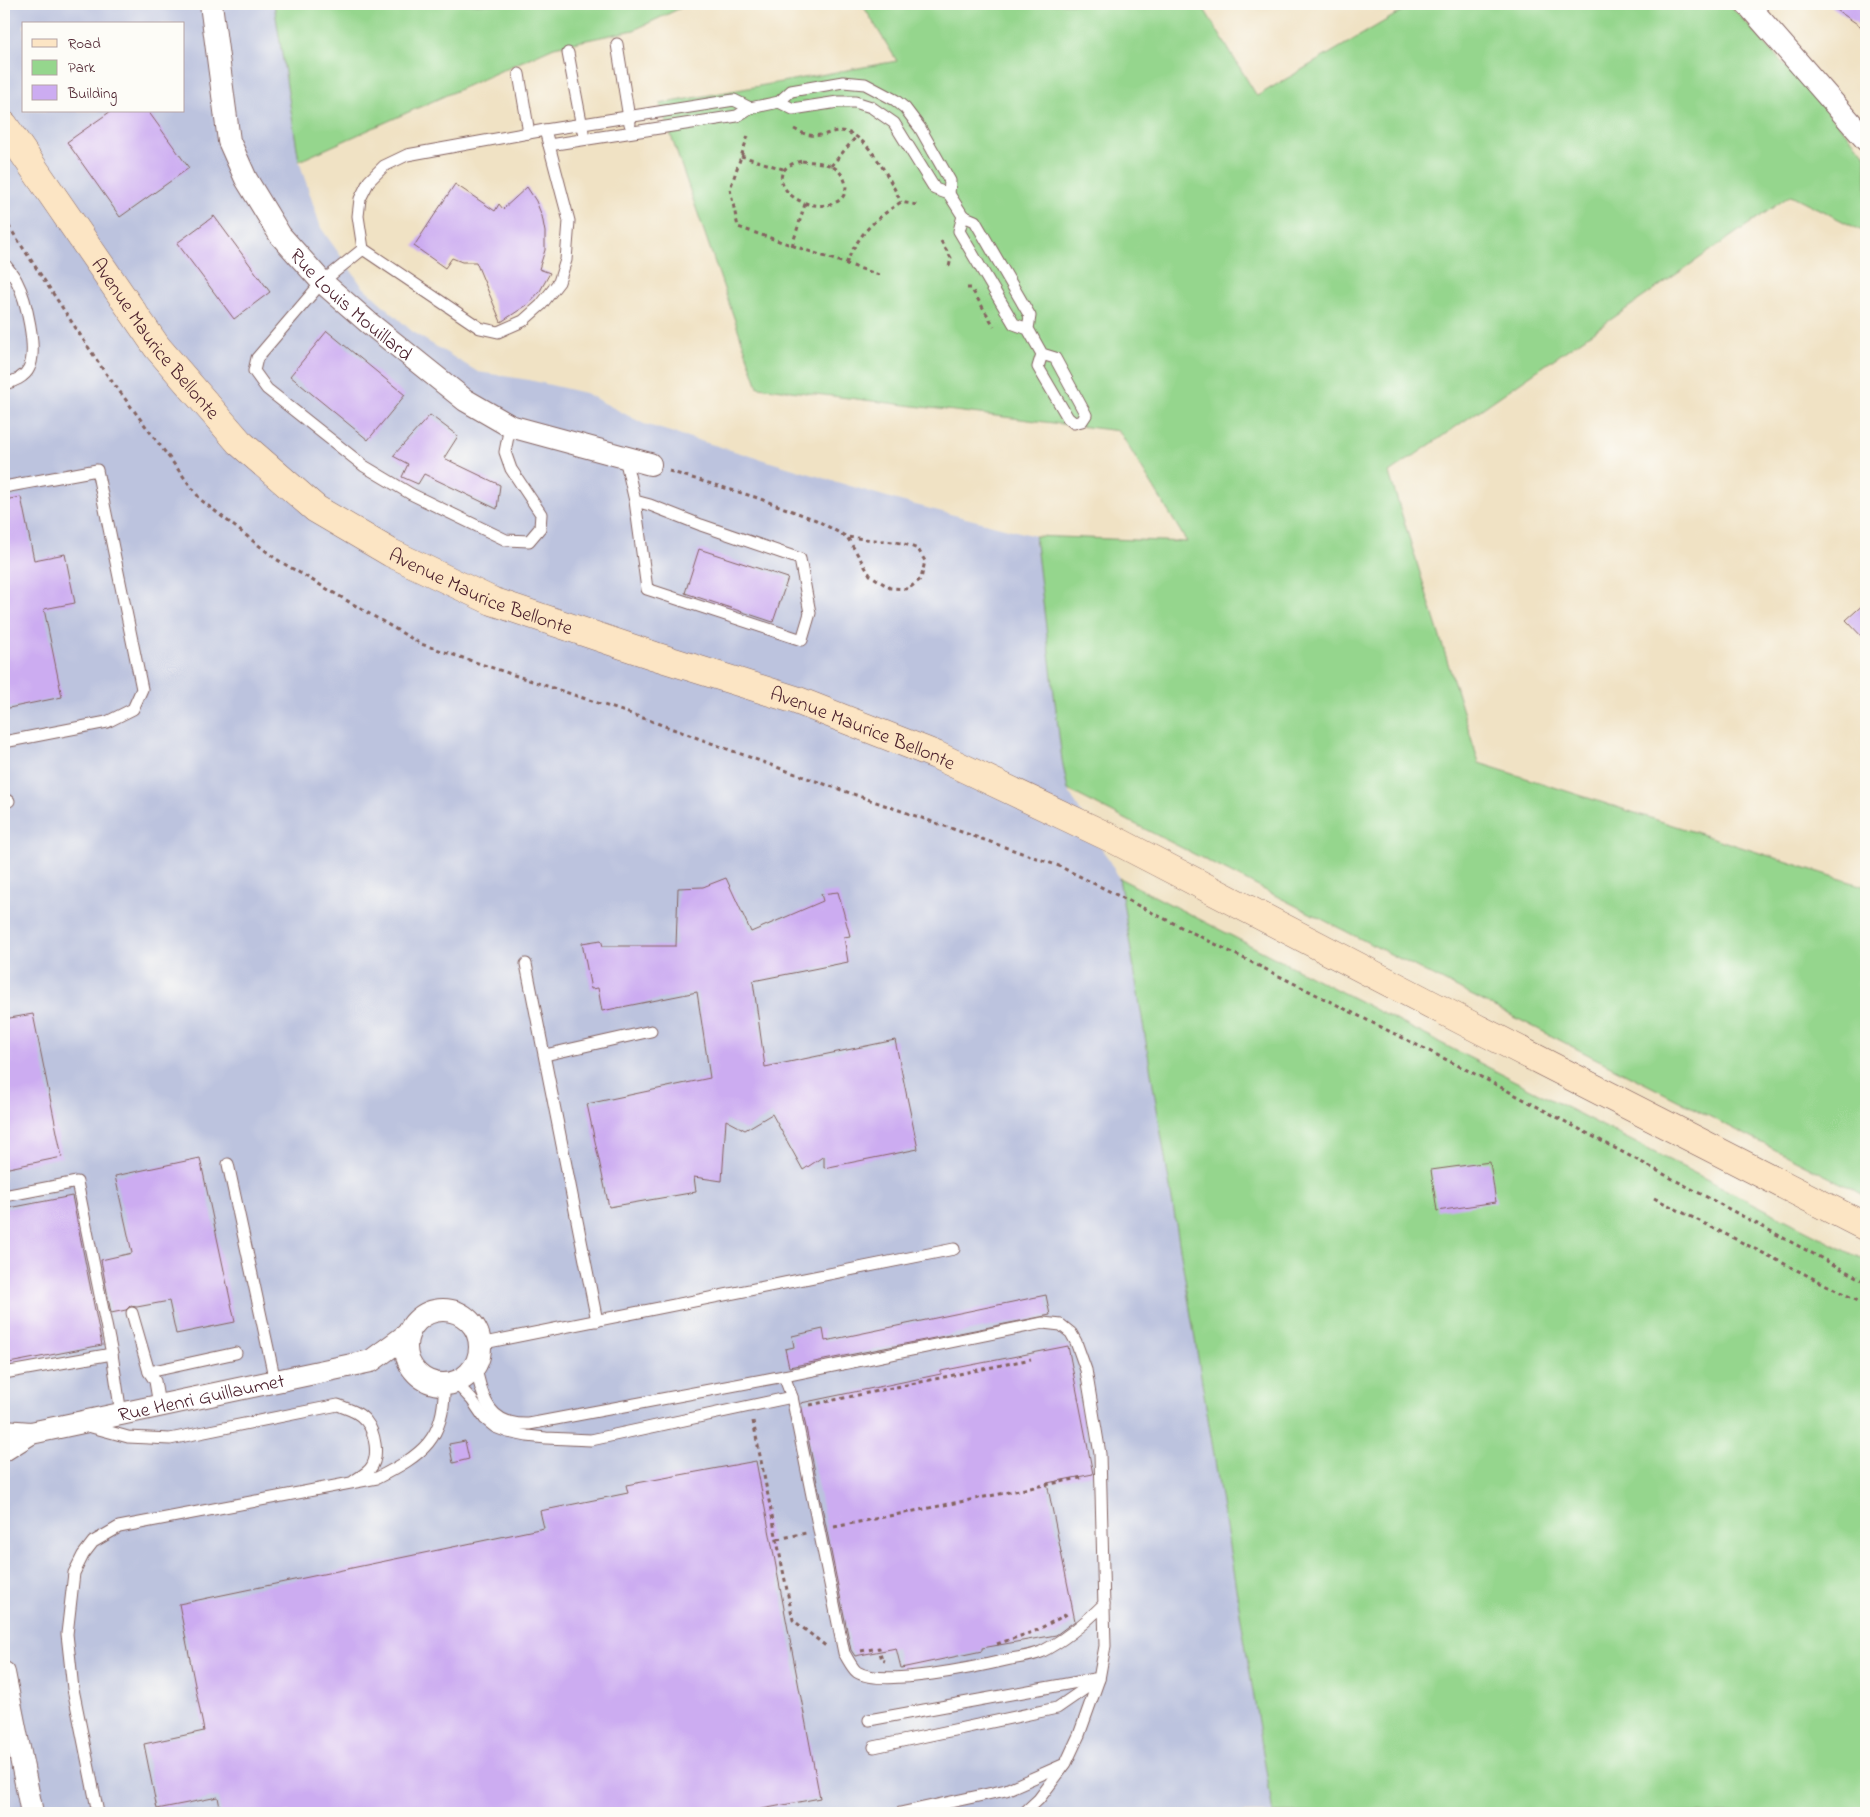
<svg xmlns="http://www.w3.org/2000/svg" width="1870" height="1817" font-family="'Indie Flower',sans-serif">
	<rect width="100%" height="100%" fill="#fdfcf7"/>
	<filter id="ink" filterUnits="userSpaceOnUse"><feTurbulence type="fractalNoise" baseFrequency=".02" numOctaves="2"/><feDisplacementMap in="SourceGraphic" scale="10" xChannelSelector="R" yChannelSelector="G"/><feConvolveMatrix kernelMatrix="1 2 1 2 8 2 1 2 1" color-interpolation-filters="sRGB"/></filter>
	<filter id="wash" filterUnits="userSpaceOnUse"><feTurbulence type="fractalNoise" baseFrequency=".0096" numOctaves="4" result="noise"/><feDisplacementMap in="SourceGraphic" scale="20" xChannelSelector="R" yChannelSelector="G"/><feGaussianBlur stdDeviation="1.12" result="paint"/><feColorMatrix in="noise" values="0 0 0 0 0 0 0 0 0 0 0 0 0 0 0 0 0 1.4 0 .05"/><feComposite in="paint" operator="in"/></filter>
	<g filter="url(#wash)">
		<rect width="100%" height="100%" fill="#f0e2c4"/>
		<path fill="#bcc3de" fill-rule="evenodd" d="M4 4H274L299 161 321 228 362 286 414 333 478 372 529 380 585 393 644 424 900 501 1035 536 1062 760 1068 790 1119 878 1273 1813H4ZM24 24H184V111H24Z"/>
		<g fill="#95d68d" stroke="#707a5c">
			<path d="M274 4H689L634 30 554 47 299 161Z"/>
			<path d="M862 4H1201L1257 96 1414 4H1729L1866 155V233L1791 195 1389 473 1479 763 1866 887V1196L1068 790 1062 760 1035 536 1187 542 1119 431 758 387 660 104 897 61Z"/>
			<path d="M1119 878 1866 1261V1813H1273Z"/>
		</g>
		<g id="blocks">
			<g fill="#ccacf1">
				<path d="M1828 4H1866V30Z"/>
				<path d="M111 111H148L189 168 120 217 67 142Z"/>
				<path d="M455 184 495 211 499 204 503 209 527 187 536 201 542 216 545 232V250L539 269 550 273 540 291 527 305 501 322 476 262H462L452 258 445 268 414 246Z"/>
				<path d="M214 216 270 292 234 319 177 243Z"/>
				<path d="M327 331 405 395 368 440 290 376Z"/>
				<path d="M430 415 458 436 444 458 500 485 497 509 424 474 418 484 402 477 408 464 393 456Z"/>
				<path d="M21 497 34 560 65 554 75 603 44 609 62 697 4 709V500Z"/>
				<path d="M699 549 788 578 773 622 685 593Z"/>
				<path d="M1866 602V641L1846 620Z"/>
				<path d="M726 878 751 932 823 901 821 894 838 892 850 936 844 937 848 962 753 981 765 1067 895 1040 918 1149 824 1168V1156L803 1170 772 1114 745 1130 726 1120 722 1181 694 1177 696 1192 609 1207 587 1104 710 1078 697 992 602 1011 598 988 591 989 582 943 601 940 603 946H676L678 888 703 887Z"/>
				<path d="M33 1014 62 1157 4 1169V1019Z"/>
				<path d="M200 1158 235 1322 176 1334 169 1301 137 1307 130 1306 126 1310 111 1313 101 1260 132 1253 115 1176Z"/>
				<path d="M1490 1162 1496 1202 1437 1211 1431 1170Z"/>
				<path d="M72 1196 102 1345 4 1364V1209Z"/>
				<path d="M1046 1295 1050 1315 789 1367 785 1349 794 1347 792 1336 823 1329 825 1341Z"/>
				<path d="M1068 1346 1093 1474 1047 1483 1075 1621 1056 1635 982 1648V1651L901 1668 896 1648 855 1656 851 1650 801 1403 941 1374V1371Z"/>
				<path d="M465 1441 469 1459 453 1463 449 1444Z"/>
				<path d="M756 1461 820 1798 741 1813H221L218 1797 157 1809 144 1744 204 1731 179 1604 544 1528 540 1511 628 1493 626 1485Z"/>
			</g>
		</g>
	</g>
	<g filter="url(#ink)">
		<use href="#blocks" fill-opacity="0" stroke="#846361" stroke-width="1"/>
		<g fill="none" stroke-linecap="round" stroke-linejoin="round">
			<g stroke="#846361" stroke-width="13">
				<g id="lane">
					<path d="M617 44 630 124"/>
					<path d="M568 53 583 132"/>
					<path d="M519 74 529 133"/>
					<path d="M750 108 779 102 791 91 843 82 865 84 895 100 905 108 920 128 950 181 949 194 935 189 894 123 871 107 855 102H838L793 109 779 102"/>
					<path d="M545 130 734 100 750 108 737 116 549 145"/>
					<path d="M949 194 963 216"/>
					<path d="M363 249 358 216 360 199 369 181 384 166 407 155 545 130 569 221 566 260 559 282 541 305 523 321 498 332 480 328 363 249 322 282 257 358 254 371 267 389 364 466 411 494 506 540 529 541 540 528 541 514 511 469 505 452 510 426"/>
					<path d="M4 263C8 269 14 275 17 282 26 299 38 350 29 368 25 377 13 382 4 384"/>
					<path d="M1028 329 1014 324 959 231 963 216 975 221 1030 316 1028 329 1042 354 1055 358 1086 415 1082 421 1074 423 1068 418 1038 367 1042 354"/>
					<path d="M625 458 635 501 647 589 802 640 810 613 800 559 701 525 650 505 635 501"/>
					<path d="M4 487 97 470 142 689 133 709 107 722 4 742"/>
					<path d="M4 802 9 801"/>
					<path d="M526 964 597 1321"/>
					<path d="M545 1055 651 1031"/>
					<path d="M228 1164 275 1381"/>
					<path d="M4 1196 77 1182 112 1354 4 1373"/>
					<path d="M132 1313 149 1372 236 1353"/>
					<path d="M479 1344 954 1249"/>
					<path d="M112 1354 121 1414"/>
					<path d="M475 1365C483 1398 488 1426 529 1424L784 1376 1043 1323 1061 1325 1071 1333 1076 1342 1086 1370 1100 1454 1105 1646 1099 1679 1079 1735 1066 1763 1039 1799 1024 1813"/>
					<path d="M149 1372 155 1381 159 1405"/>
					<path d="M784 1376 792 1397 844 1653C848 1659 852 1668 857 1672 882 1688 981 1666 1011 1659 1021 1657 1032 1656 1041 1652 1065 1640 1085 1623 1104 1604"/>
					<path d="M455 1382 472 1400 485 1419 495 1427 508 1432 527 1436 546 1438 591 1440 792 1397"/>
					<path d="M88 1426 128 1437 170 1439 338 1405C348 1409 359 1412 366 1421 375 1432 380 1457 370 1469 366 1474 359 1477 354 1481"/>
					<path d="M869 1720 1094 1679"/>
					<path d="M874 1747 1057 1708 1099 1679"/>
					<path d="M98 1813 73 1689 67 1634 74 1573 83 1555 93 1542 119 1527 377 1478C422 1455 446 1439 444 1384"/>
					<path d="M900 1813 1006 1790 1065 1764"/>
				</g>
			</g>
			<g stroke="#846361" stroke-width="24">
				<g id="street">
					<path id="s1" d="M211 4 229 141 246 179 280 235 322 282 369 323 465 400 510 426 650 464"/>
					<path d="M1747 4 1866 140"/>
					<circle cx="443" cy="1347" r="37"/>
					<path id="s2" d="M4 1431 31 1433 371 1361 408 1334"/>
					<path d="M4 1450 31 1433"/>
					<path d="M4 1673 32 1813"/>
				</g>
			</g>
			<g stroke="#846361" stroke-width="29">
				<g id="secondary">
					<path id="s3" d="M4 125 157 347 239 442 316 509 391 553 492 601 655 656 796 700 936 755 1115 840 1463 1021 1866 1227"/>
				</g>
			</g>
			<g stroke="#846361" stroke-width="3" stroke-dasharray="4 4" stroke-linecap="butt">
				<path d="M794 129C802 133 810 137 820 135 826 135 833 131 839 131 867 130 891 182 901 202"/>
				<path d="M748 136 730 189 738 227 882 276"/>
				<path d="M741 156 783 169"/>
				<path d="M802 161C811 162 821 162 829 165 848 172 854 198 831 204 794 214 757 170 802 161Z"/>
				<path d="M831 166 856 137"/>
				<path d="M4 219 102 368 201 500 276 559 421 644 643 718 790 772 1059 866 1491 1082 1866 1282"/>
				<path d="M941 241 951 258 949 267"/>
				<path d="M792 246 805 204"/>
				<path d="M846 264C859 233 874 220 901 202L917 205"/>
				<path d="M967 288H971L994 326"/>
				<path d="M669 471 758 498 816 520 847 537 870 575 890 588 908 589 921 579 925 561 918 549 902 543 847 537"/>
				<path d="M1654 1198 1866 1305"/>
				<path d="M810 1405 1031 1359"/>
				<path d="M753 1421 793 1620 827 1647"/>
				<path d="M834 1527 1085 1477"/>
				<path d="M778 1539 806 1533"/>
				<path d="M997 1644 1035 1631 1069 1613"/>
				<path d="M861 1651 879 1648 882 1660 885 1661"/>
			</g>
			<use href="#lane" stroke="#fff" stroke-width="11"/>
			<use href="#street" stroke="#fff" stroke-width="22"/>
			<use href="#secondary" stroke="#fce5c4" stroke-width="28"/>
		</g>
	</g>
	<g text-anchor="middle" stroke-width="4" stroke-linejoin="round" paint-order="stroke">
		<g font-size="20" fill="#4a1f2b" stroke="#fdfcf7">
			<text dy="7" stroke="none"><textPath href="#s1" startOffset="345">Rue Louis Mouillard</textPath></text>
			<text dy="7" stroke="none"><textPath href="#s3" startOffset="262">Avenue Maurice Bellonte</textPath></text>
			<text dy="7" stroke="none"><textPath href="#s3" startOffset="682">Avenue Maurice Bellonte</textPath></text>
			<text dy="7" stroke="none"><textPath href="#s3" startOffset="1088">Avenue Maurice Bellonte</textPath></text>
			<text dy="7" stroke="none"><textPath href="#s2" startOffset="201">Rue Henri Guillaumet</textPath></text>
		</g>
	</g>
	<rect width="1870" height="1817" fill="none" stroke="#fdfcf7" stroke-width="20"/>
	<rect x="22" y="22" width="162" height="90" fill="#fdfcf7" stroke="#b5a4a5"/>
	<rect x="32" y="39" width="25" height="8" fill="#fce5c4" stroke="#b5a4a5"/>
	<text x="68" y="48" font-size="15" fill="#4a1f2b">Road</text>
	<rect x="32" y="60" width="25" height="15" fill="#95d68d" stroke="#b5a4a5"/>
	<text x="68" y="72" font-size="15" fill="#4a1f2b">Park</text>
	<rect x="32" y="85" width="25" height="15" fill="#ccacf1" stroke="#b5a4a5"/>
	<text x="68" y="98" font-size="15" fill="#4a1f2b">Building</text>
</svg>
